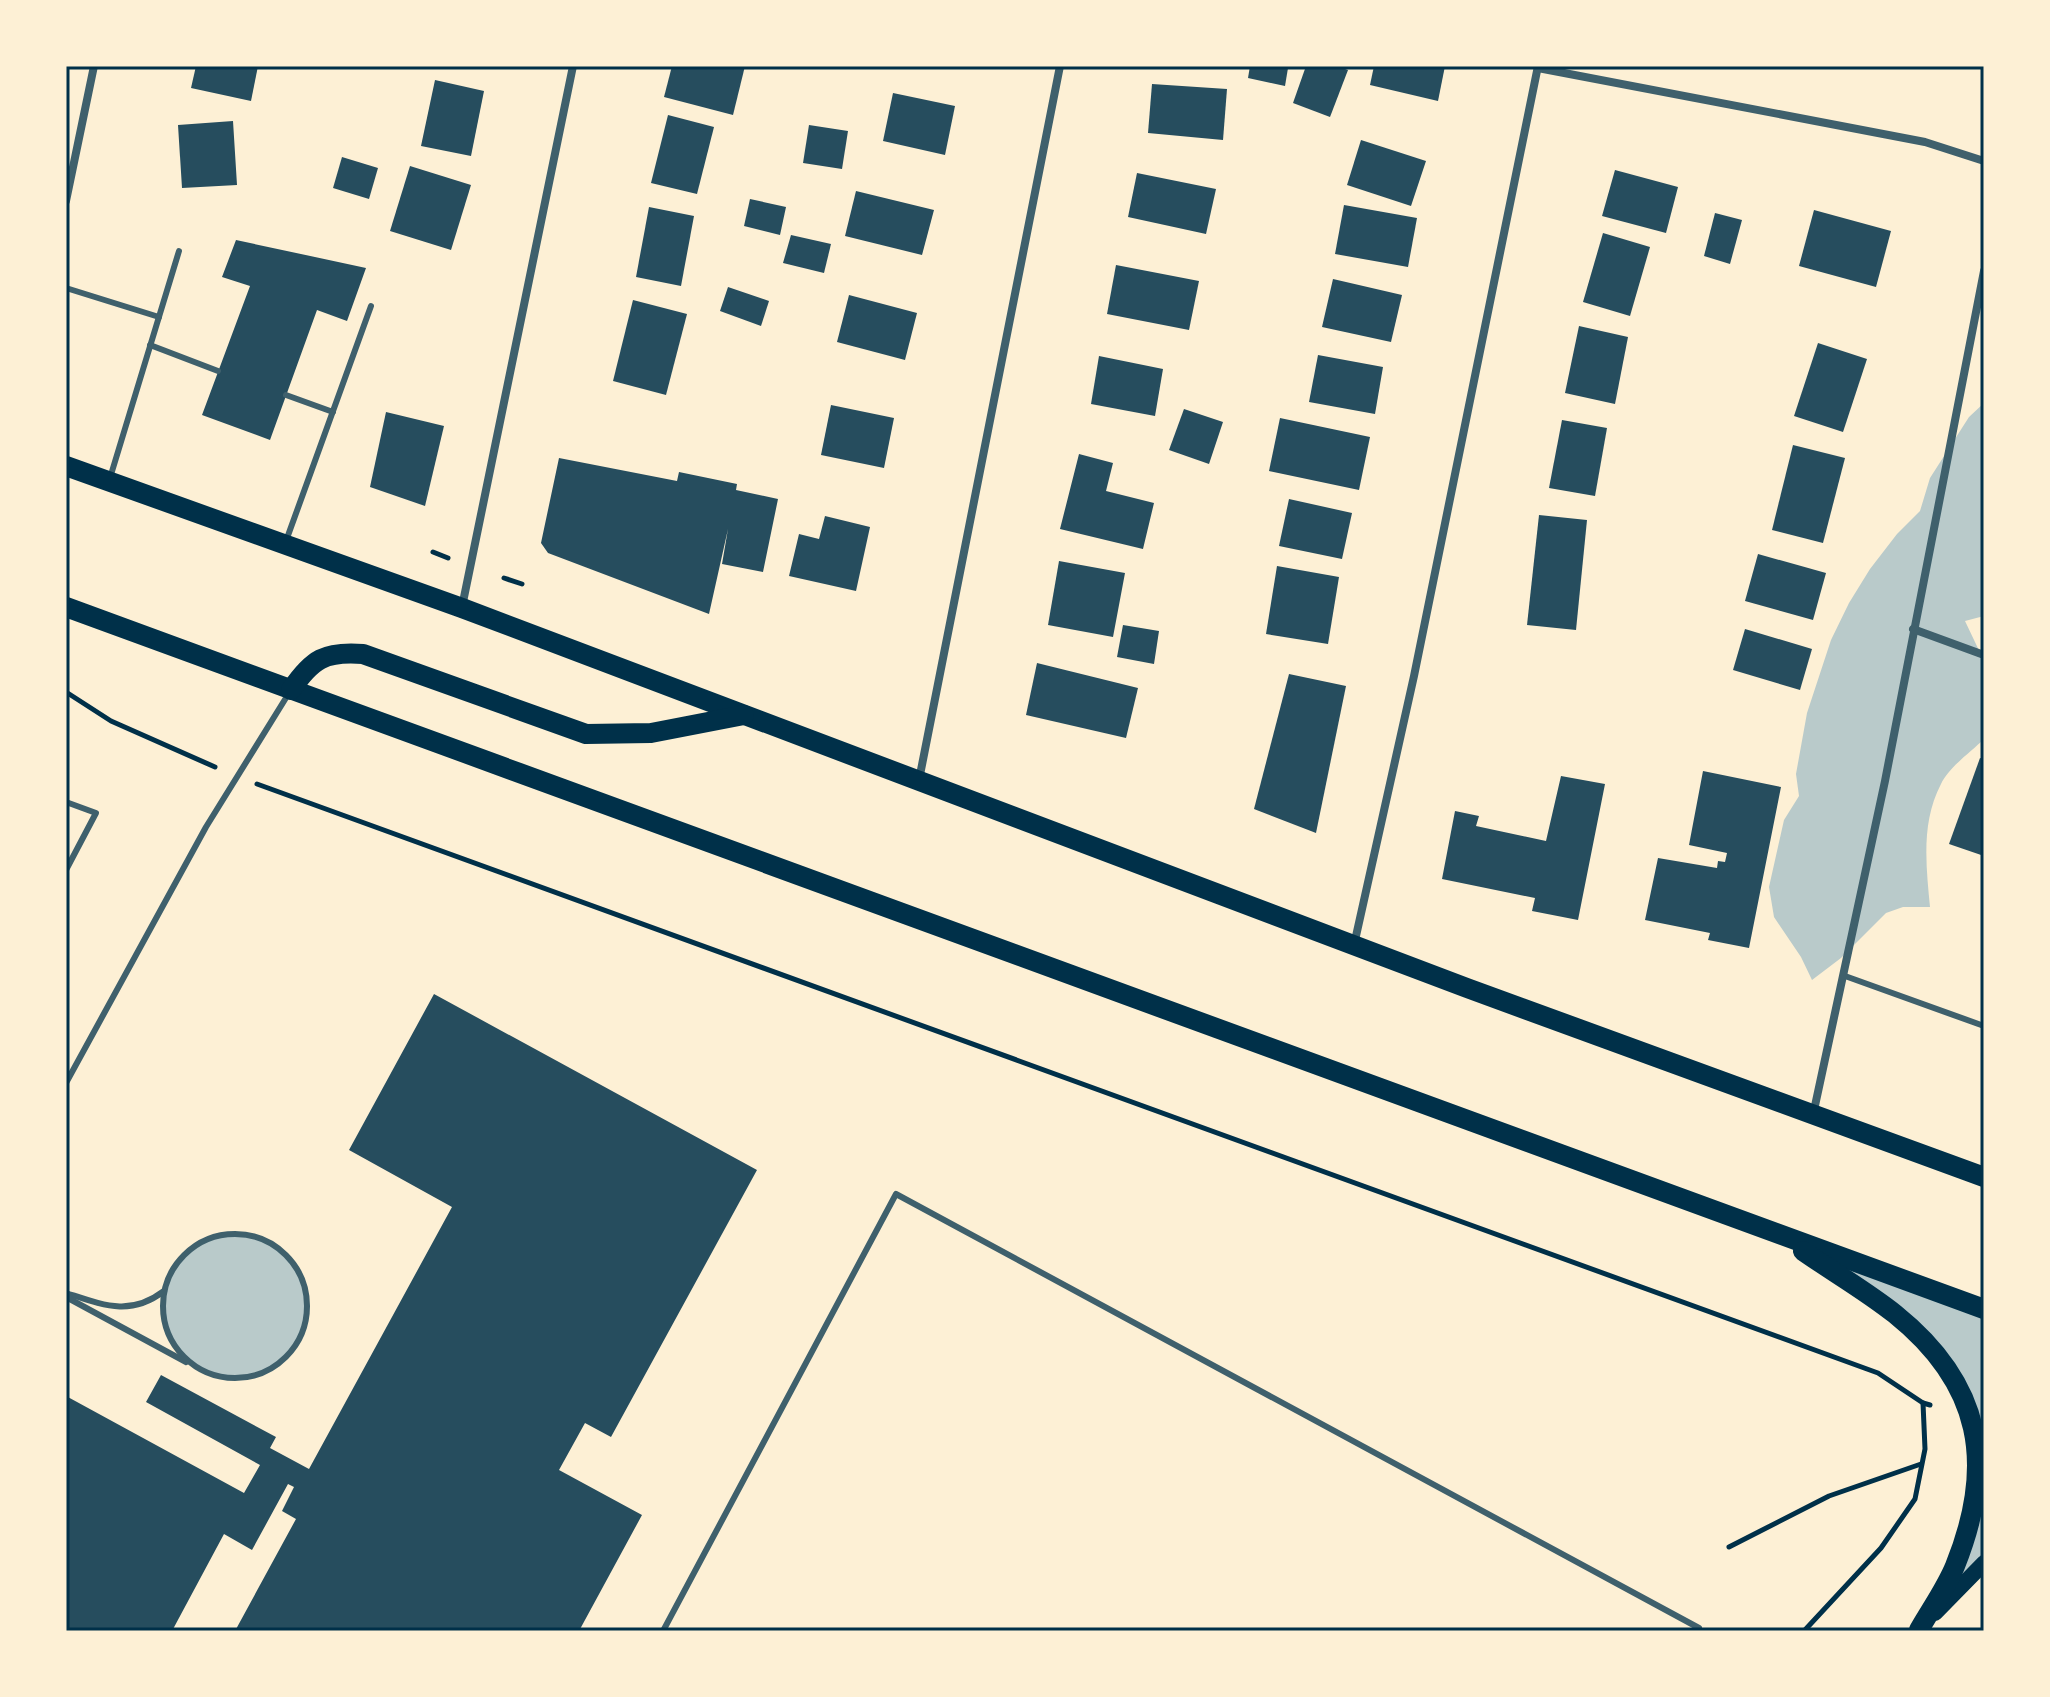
<svg xmlns="http://www.w3.org/2000/svg" width="2050" height="1697" font-family="'Noto Sans',sans-serif">
	<rect width="100%" height="100%" fill="#fdf0d5"/>
	<g fill="#b9caca">
		<path d="M1984 403V616L1965 621 1984 661V739C1971 752 1949 767 1941 784 1921 822 1926 865 1930 907H1903L1886 913 1841 958 1812 980 1801 957 1774 917 1769 887 1784 820 1799 796 1796 774 1807 713 1831 640 1849 603 1870 569 1897 534 1920 511 1930 478 1969 417Z"/>
		<circle cx="235" cy="1306" r="72"/>
		<path d="M1777 1234 1984 1309V1563L1919 1630 1954 1568 1978 1452 1930 1346Z"/>
	</g>
	<g fill="#264d5e">
		<path d="M196 66H258L251 101 191 88Z"/>
		<path d="M672 66H745L733 115 664 97Z"/>
		<path d="M1250 66 1288 68 1285 86 1248 78Z"/>
		<path d="M1306 66H1337L1348 70 1330 117 1293 103Z"/>
		<path d="M1374 66H1445L1438 101 1370 85Z"/>
		<path d="M435 80 484 91 471 156 421 146Z"/>
		<path d="M1152 84 1227 89 1223 140 1148 133Z"/>
		<path d="M893 93 955 106 945 155 883 141Z"/>
		<path d="M668 115 714 127 697 194 651 183Z"/>
		<path d="M233 121 237 185 182 188 178 125Z"/>
		<path d="M809 125 848 131 842 169 803 163Z"/>
		<path d="M1361 140 1426 161 1411 206 1347 185Z"/>
		<path d="M342 157 378 168 369 199 333 188Z"/>
		<path d="M410 166 471 185 451 250 390 231Z"/>
		<path d="M1615 170 1678 187 1666 233 1602 216Z"/>
		<path d="M1137 173 1216 189 1206 234 1128 217Z"/>
		<path d="M856 191 934 210 922 255 845 236Z"/>
		<path d="M750 199 786 207 780 235 744 226Z"/>
		<path d="M1344 205 1417 218 1408 267 1335 254Z"/>
		<path d="M649 207 694 216 681 286 636 277Z"/>
		<path d="M1814 210 1891 231 1876 287 1799 266Z"/>
		<path d="M1715 213 1742 220 1730 264 1704 256Z"/>
		<path d="M1603 233 1650 247 1630 316 1583 302Z"/>
		<path d="M791 235 831 244 824 273 783 263Z"/>
		<path d="M236 240 366 268 347 321 317 310 270 440 202 415 250 286 222 277Z"/>
		<path d="M1116 265 1199 281 1189 330 1107 314Z"/>
		<path d="M1333 279 1402 295 1391 342 1322 327Z"/>
		<path d="M728 287 769 301 761 326 720 311Z"/>
		<path d="M849 295 917 313 905 360 837 342Z"/>
		<path d="M633 300 687 314 666 395 613 381Z"/>
		<path d="M1579 326 1628 337 1615 404 1565 393Z"/>
		<path d="M1818 343 1867 359 1843 432 1794 416Z"/>
		<path d="M1318 355 1383 367 1375 414 1309 402Z"/>
		<path d="M1099 356 1163 369 1155 416 1091 404Z"/>
		<path d="M831 405 894 418 884 468 821 455Z"/>
		<path d="M1184 409 1223 422 1209 464 1169 450Z"/>
		<path d="M386 412 444 426 425 506 370 487Z"/>
		<path d="M1280 418 1370 437 1359 490 1269 471Z"/>
		<path d="M1562 420 1607 428 1595 496 1549 488Z"/>
		<path d="M1793 445 1845 458 1823 543 1772 530Z"/>
		<path d="M1079 454 1113 463 1106 491 1154 503 1143 549 1060 529Z"/>
		<path d="M559 458 677 481 679 472 737 484 736 490 778 499 763 572 722 564 728 529 709 614 548 553 541 543Z"/>
		<path d="M1289 499 1352 513 1342 559 1279 546Z"/>
		<path d="M1539 515 1587 520 1576 630 1527 625Z"/>
		<path d="M825 516 870 527 856 591 789 576 799 534 819 539Z"/>
		<path d="M1758 554 1826 573 1813 620 1745 601Z"/>
		<path d="M1059 561 1125 573 1113 637 1048 625Z"/>
		<path d="M1277 566 1339 577 1328 644 1266 634Z"/>
		<path d="M1123 625 1159 631 1154 664 1117 657Z"/>
		<path d="M1745 629 1812 649 1800 690 1733 670Z"/>
		<path d="M1037 663 1138 688 1126 738 1026 715Z"/>
		<path d="M1289 674 1346 686 1316 833 1254 809Z"/>
		<path d="M1980 758 1984 759V856L1949 844Z"/>
		<path d="M1703 771 1781 787 1749 948 1708 940 1710 933 1645 920 1658 858 1717 868 1718 861 1725 862 1727 853 1689 845Z"/>
		<path d="M1561 776 1605 784 1578 920 1532 911 1535 898 1442 879 1455 811 1479 816 1476 826 1546 841Z"/>
		<path d="M434 994 757 1170 611 1437 585 1423 559 1470 642 1515 579 1631H235L296 1519 282 1511 294 1487 288 1484 252 1550 224 1534 172 1631H66V1396L244 1493 260 1465 146 1402 161 1375 276 1437 270 1448 309 1469 452 1207 349 1150Z"/>
	</g>
	<g fill="none" stroke-linecap="round" stroke-linejoin="round">
		<g stroke="#003049" stroke-width="5">
			<path d="M433 552 448 558"/>
			<path d="M504 578 522 584"/>
			<path d="M66 692 111 721 215 767"/>
			<path d="M257 784 1878 1373 1923 1403 1930 1405"/>
			<path d="M1729 1547 1829 1496 1921 1464"/>
			<path d="M1804 1631 1881 1548 1915 1499 1925 1449 1923 1403"/>
		</g>
		<g stroke="#3f606c" stroke-width="6">
			<path d="M66 288 159 317"/>
			<path d="M150 345 218 371"/>
			<path d="M286 395 333 412"/>
			<path d="M110 478 179 251"/>
			<path d="M286 541 371 306"/>
			<path d="M66 802 96 813 66 870"/>
			<path d="M1845 976 1984 1026"/>
			<path d="M66 1083 206 827 289 693"/>
			<circle cx="235" cy="1306" r="72"/>
			<path d="M66 1293C103 1305 130 1317 164 1291"/>
			<path d="M66 1297 186 1362"/>
			<path d="M663 1631 896 1194 1699 1628 1697 1631"/>
		</g>
		<g stroke="#3f606c" stroke-width="8">
			<path d="M1538 68 1925 142 1984 161"/>
			<path d="M66 201 94 66"/>
			<path d="M462 607 573 66"/>
			<path d="M1913 629 1984 655"/>
			<path d="M919 780 1060 66"/>
			<path d="M1354 945 1414 676 1538 66"/>
			<path d="M1813 1115 1885 781 1984 271"/>
		</g>
		<path stroke="#003049" stroke-width="16" d="M1935 1613 1984 1563"/>
		<g stroke="#003049" stroke-width="20">
			<path d="M66 466 462 608 1467 988 1984 1177"/>
			<path d="M66 607 1984 1309"/>
			<path d="M291 690C312 659 325 651 363 654L586 734 651 733 744 715"/>
			<path d="M1803 1251C1833 1272 1866 1291 1895 1314 1982 1384 1996 1464 1955 1566 1946 1588 1931 1609 1919 1630"/>
		</g>
	</g>
	<rect width="2050" height="1697" fill="none" stroke="#fdf0d5" stroke-width="136"/>
	<rect x="68" y="68" width="1914" height="1561" fill="none" stroke="#003049" stroke-width="3"/>
</svg>
